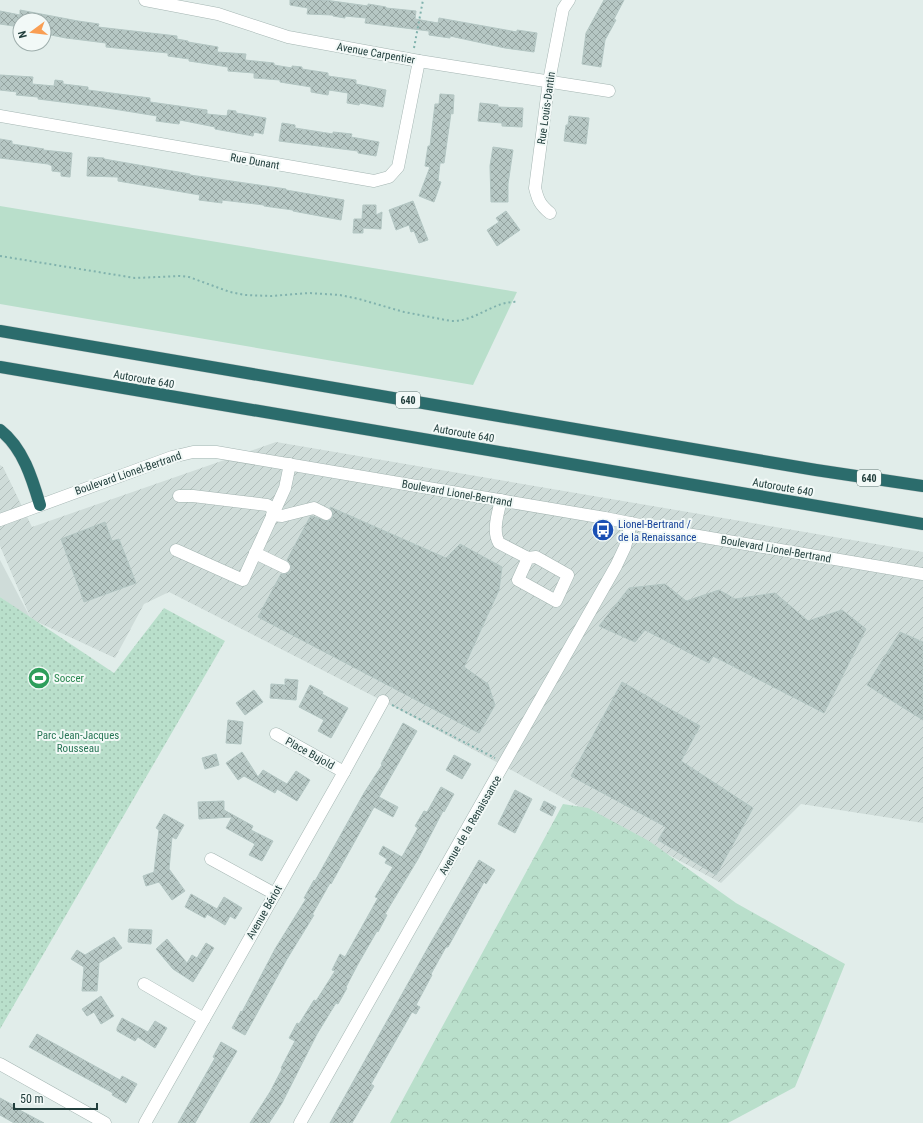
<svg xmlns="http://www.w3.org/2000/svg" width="923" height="1123" font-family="'Roboto Condensed',sans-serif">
	<defs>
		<pattern id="industrial-furrows" width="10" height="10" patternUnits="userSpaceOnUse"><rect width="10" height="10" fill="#cfdcd9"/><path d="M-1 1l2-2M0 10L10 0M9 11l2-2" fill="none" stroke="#b1bebb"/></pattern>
		<pattern id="forest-crowns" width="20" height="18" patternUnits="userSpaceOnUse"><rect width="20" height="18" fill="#b9dfcb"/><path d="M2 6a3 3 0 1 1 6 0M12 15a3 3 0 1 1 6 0" fill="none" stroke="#9fc0af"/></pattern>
		<pattern id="park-dots" width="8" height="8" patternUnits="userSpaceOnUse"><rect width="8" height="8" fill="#b9dfcb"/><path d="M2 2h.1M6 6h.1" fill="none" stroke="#9fc0af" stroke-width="1.8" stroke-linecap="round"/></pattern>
		<pattern id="building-cross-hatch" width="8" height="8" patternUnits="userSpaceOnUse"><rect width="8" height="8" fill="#b6c7c4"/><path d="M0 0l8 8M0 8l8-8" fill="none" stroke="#94a3a0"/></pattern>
	</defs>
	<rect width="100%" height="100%" fill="#e1edea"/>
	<path fill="#cfdcd9" d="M0 560 31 619 0 597Z"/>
	<path fill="url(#industrial-furrows)" d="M276 442 923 552V823L801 804 721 883 383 701 169 592 144 604 115 658 31 619 0 546V465L3 467 32 527Z"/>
	<path fill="#b9dfcb" d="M0 206 517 292 473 385 0 304Z"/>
	<path fill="url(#forest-crowns)" d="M563 804 588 808 649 841 736 903 845 964 795 1087 728 1123H390Z"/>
	<path fill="url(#park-dots)" d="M0 597 114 673 164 608 225 641 0 1029Z"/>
	<g fill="url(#building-cross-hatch)" stroke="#b3c6c3">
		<path d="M290 0H325L368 6V4L386 7V8L416 11 415 19 438 23 439 18 517 32V30L537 33 534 52 505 48 450 36V38L429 35V31L365 23 366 18 345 16V18L333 16V15L307 14 308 8 290 5Z"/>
		<path d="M604 0H624L614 19 616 20 605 40 601 67 582 64 586 33Z"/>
		<path d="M20 10 78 21 99 24 98 27 177 36V39L188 41V42L218 47 217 52 246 54 245 60 274 63V65L292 68V66L302 67V69L328 73V76L356 80V84L386 90 383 107 360 103 359 105 347 103 348 93 329 90 328 95 311 92V87L280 82V80L254 78V73L228 71V67L189 61V59L168 56V53L106 47V43L66 38 46 34 49 20H20V27L0 24V11L20 15Z"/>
		<path d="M0 75 33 77 32 84 54 86 55 80 63 81V84L88 87V90L150 98V102L207 110V114L227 116 228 110 236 111V113L266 118 263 134 254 132 253 136 215 129V127L180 120 179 124 156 121 157 116 101 107 38 99V97L16 95 17 92 0 90Z"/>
		<path d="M440 94 454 95 453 114 451 113 444 163H440L438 181 441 182 434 202 419 196 430 167 425 166 428 146H430L435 104H439Z"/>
		<path d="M480 103 498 105V107L523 108 522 127 502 126V123L478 121Z"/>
		<path d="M569 116 589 118 586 144 564 141 566 125H568Z"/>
		<path d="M282 123 295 125V128L333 134V132L352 134 351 137 379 142 376 156 358 153V151L279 141Z"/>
		<path d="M0 139 12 141V144L44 149 43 150 72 153 70 177 61 176V172L52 171V166L48 164 0 158Z"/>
		<path d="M493 147 513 150 508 184V202H491L490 166Z"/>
		<path d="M88 157 104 158V159L190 174V175L286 189V190L344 200 341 220 293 211V210L264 206V205L222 200V203L199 200 200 195 118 181V177L87 176Z"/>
		<path d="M413 201 428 240 419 243 414 231 411 232 409 225 396 230 389 210Z"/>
		<path d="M363 205H376V215L382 212 381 229 363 228V233H353L354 219H362Z"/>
		<path d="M506 211 520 230 497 246 487 230 499 222 496 218Z"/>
		<path d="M330 507 446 558 460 544 502 567 499 590 464 667 488 684 495 705 479 733 258 617 281 574H285L291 571V566L287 560 310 517 312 516 326 521 330 520 332 518 333 514Z"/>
		<path d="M105 522 112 541 119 539 136 583 84 602 61 539Z"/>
		<path d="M665 584 686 601 719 590 735 599 775 593 808 621 842 610 866 629 824 713 713 656 709 663 645 630 635 642 599 626 629 588Z"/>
		<path d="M900 632 923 642V720L867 685Z"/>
		<path d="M285 679 298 680 296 700 270 698 271 684 285 685Z"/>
		<path d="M622 682 700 726 681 761 753 808 716 875 658 840 666 827 571 776Z"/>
		<path d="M310 685 323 692 322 694 348 708 331 738 318 731 324 720 299 707Z"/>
		<path d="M254 690 263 702 245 715 236 703Z"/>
		<path d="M228 720 243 722 241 744 226 743Z"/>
		<path d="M403 723 417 731 379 797 398 807 393 817 374 807 331 884 330 883 312 915H314L287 959 245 1035 232 1028 241 1011 242 1012 275 949 306 899 304 898 314 880 315 881 364 793 382 765 381 764Z"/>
		<path d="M242 752 258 777 263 770 287 784 296 771 310 780 297 801 277 789 275 793 244 776 238 780 226 763Z"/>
		<path d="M216 754 219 765 205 769 202 758Z"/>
		<path d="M454 755 471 764 462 779 446 770Z"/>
		<path d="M441 787 454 794 444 812 443 811 418 859 385 914 387 915 378 932 377 931 358 964 346 987 347 988 338 1004 336 1003 317 1034 282 1103 269 1123H250L270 1092 282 1069 281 1068 295 1041 289 1038 297 1023 299 1024 314 1000 316 1001 335 971 332 970 340 954 345 957 378 898 375 897 393 867 385 863 387 859 379 854 383 846 402 857 418 828 415 826 424 811 427 812Z"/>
		<path d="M515 790 532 799 515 833 498 824Z"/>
		<path d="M224 801V810L253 826 251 830 273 841 262 861 249 855 255 844 226 828 232 817 199 819 198 802Z"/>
		<path d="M544 801 556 807 552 816 540 810Z"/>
		<path d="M164 814 184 825 176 839 172 837 169 869 185 891 172 900 159 882 146 886 143 876 154 872 159 830 156 828Z"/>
		<path d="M479 860 495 870 486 884 484 882 448 947H446L431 974 432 975 416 1005 420 1007 416 1014 412 1012 371 1084 374 1086 352 1123H330L430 944Z"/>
		<path d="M191 894 217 909 224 897 242 908 235 919 230 916 225 925 207 914 205 918 185 907Z"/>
		<path d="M129 929 152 930 151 944 128 942Z"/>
		<path d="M114 937 122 948 99 963 97 991H82L84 967 71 959 77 950 85 955Z"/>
		<path d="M167 939 187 963 192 955 197 958 206 943 214 948 193 982 173 969 156 949Z"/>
		<path d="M101 996 114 1016 101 1024 94 1012 87 1016 82 1009Z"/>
		<path d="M122 1018 148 1032 155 1021 167 1028 155 1048 138 1037 135 1041 117 1031V1028Z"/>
		<path d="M37 1034 120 1080 122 1076 137 1084 126 1103 112 1095 113 1093 29 1047Z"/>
		<path d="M221 1042 237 1051 195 1123H178L215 1058 213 1057Z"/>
		<path d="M0 1098 13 1105 12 1106 44 1123H14L0 1115Z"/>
	</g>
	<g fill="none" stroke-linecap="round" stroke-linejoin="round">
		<g stroke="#a4b5b2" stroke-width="13">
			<g id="minor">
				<path d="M145 0 218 14 288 37 419 61 609 91"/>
				<path d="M0 116 374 181 389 177 398 167 419 61"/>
				<path d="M550 213C540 205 538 200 535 188L549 81 563 9 569 0"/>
				<path d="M179 496H193L267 505 274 509"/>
				<path d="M501 500C498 513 492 531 499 543L528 558 536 557 568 575 556 601 518 580 528 558"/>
				<path d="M272 515 282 516 314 508 326 514"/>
				<path d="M0 520 172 457 193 452H216L605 518 675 532 923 574"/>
				<path d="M176 550 243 580 285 488 290 464"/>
				<path d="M255 553 284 567"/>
				<path d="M276 734 344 772"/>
				<path d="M211 859 275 894"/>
				<path d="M144 984 204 1019"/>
				<path d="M0 1064 105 1123"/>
				<path d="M145 1123 344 772 383 701"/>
				<path d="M300 1123 616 566 625 547 631 523"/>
			</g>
		</g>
		<g stroke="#c1c9c8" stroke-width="13">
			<g id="highway">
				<path d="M0 331 816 470 923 486"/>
				<path d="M0 367 923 524"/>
				<path d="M0 430C23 448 32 478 40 505"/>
			</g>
		</g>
		<g stroke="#80b2ad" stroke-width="2" stroke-dasharray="2 3" stroke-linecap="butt">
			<path d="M414 48 423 0"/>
			<path d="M0 256 135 278 180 276 189 277 230 292 245 295 271 296 309 293 340 295 359 299 404 312 451 321C476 322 494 300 518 302"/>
			<path d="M392 705 495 758"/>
		</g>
		<use href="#minor" stroke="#fff" stroke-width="12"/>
		<use href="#highway" stroke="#2b6c6c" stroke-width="12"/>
	</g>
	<defs>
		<g id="bus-disc" transform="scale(1.15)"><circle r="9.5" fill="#1a4fb4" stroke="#f2f9f7"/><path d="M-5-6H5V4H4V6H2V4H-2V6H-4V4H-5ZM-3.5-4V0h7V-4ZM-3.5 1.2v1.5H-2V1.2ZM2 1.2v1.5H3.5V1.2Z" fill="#fff"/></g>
		<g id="stadium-disc" transform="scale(1.15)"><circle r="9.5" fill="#2e9e5b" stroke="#f2f9f7"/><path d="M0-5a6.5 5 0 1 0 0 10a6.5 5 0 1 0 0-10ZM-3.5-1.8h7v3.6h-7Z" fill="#fff"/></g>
	</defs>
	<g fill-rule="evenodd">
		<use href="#bus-disc" x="603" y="530"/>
		<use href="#stadium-disc" x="39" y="678"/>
	</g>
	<g text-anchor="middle" stroke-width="4" stroke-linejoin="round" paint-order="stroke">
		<g fill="#f2f9f7" stroke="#607674" stroke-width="1">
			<rect x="396" y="392" width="24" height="16" rx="3"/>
			<rect x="857" y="470" width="24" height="16" rx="3"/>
		</g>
		<g font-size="10" font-weight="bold" fill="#213e3c">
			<text x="408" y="404">640</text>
			<text x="869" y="482">640</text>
		</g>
		<g font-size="11" fill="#213e3c" stroke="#f2f9f7">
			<text transform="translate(376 53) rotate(10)" y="4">Avenue Carpentier</text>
			<text transform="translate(546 108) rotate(-82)" y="4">Rue Louis-Dantin</text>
			<text transform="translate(255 161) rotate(10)" y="4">Rue Dunant</text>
			<text transform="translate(144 379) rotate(10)" y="4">Autoroute 640</text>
			<text transform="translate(464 433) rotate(10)" y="4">Autoroute 640</text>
			<text transform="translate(128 473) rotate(-19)" y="4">Boulevard Lionel-Bertrand</text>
			<text transform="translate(783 487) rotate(10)" y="4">Autoroute 640</text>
			<text transform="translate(457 493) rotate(10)" y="4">Boulevard Lionel-Bertrand</text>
			<text transform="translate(776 549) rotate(10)" y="4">Boulevard Lionel-Bertrand</text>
			<text transform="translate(310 753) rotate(29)" y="4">Place Bujold</text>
			<text transform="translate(470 825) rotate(-60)" y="4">Avenue de la Renaissance</text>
			<text transform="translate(264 912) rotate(-60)" y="4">Avenue Bériot</text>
		</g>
		<g font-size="11" fill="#164399" stroke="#f2f9f7" text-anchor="start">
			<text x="618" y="528">Lionel-Bertrand /<tspan x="618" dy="13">de la Renaissance</tspan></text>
		</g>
		<g font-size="11" fill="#27864d" stroke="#f2f9f7" text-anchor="start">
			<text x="54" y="682">Soccer</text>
		</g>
		<g font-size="11" fill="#297757" stroke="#f2f9f7">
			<text x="78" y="739">Parc Jean-Jacques<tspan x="78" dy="13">Rousseau</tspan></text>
		</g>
	</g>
	<g transform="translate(32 32) rotate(255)"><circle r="19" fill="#f2f9f7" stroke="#9eaeac"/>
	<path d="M0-3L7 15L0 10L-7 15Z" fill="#f99e53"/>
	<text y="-6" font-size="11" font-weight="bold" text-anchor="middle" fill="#213e3c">N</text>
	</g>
	<path d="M14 1103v6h83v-6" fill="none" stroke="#213e3c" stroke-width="2"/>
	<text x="20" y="1103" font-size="12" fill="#213e3c" stroke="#f2f9f7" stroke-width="3" paint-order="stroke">50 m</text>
</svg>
